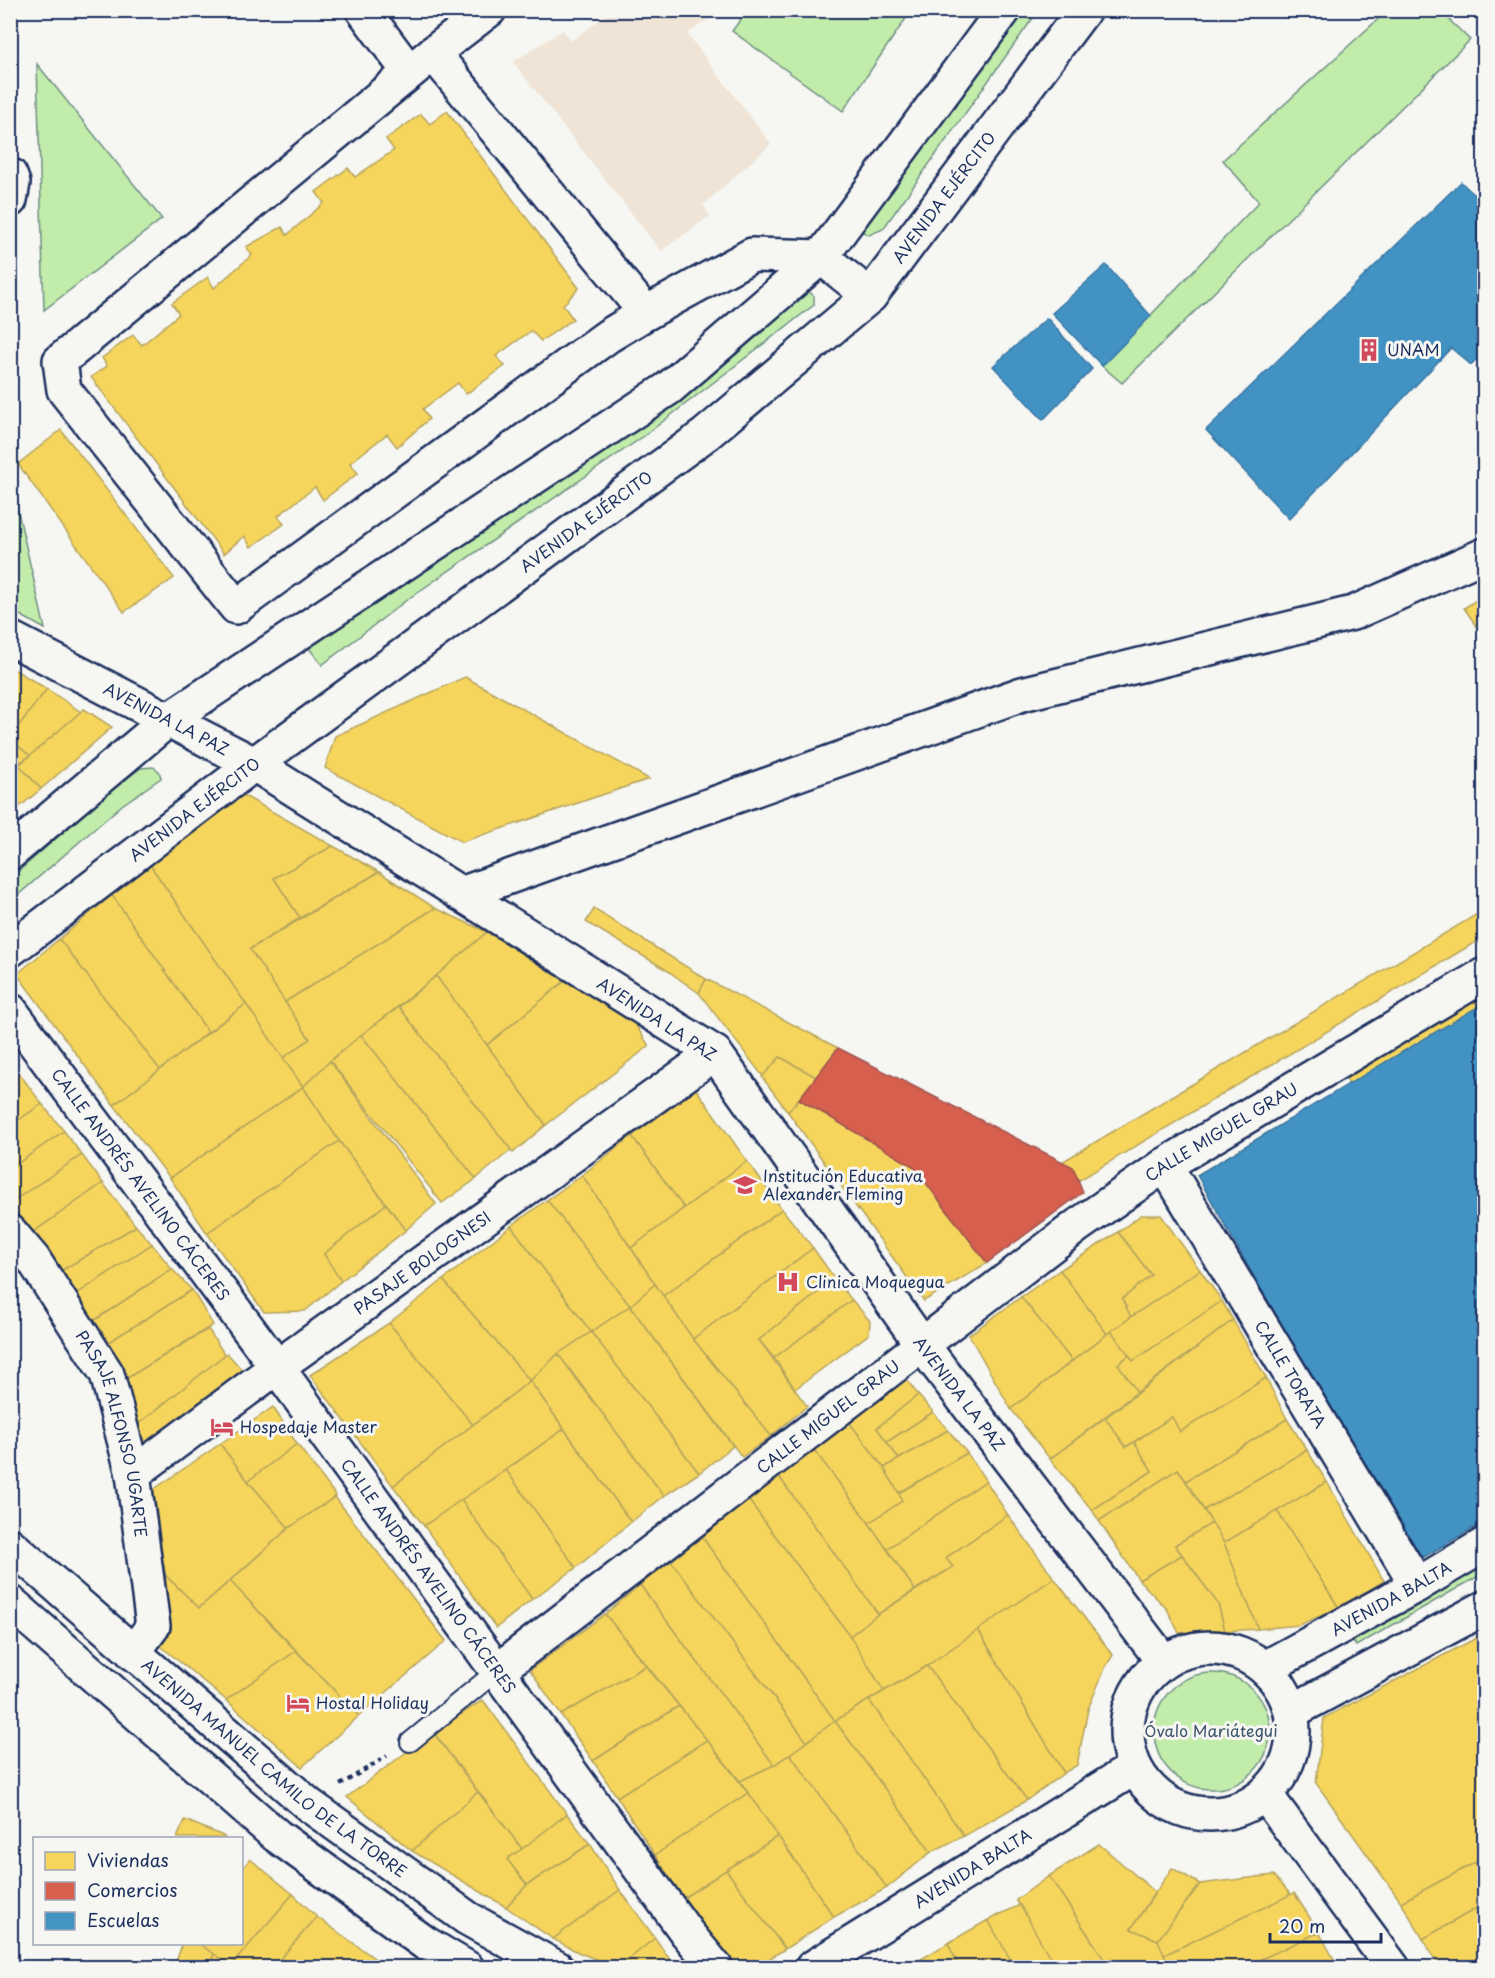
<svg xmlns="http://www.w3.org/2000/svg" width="1495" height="1978" font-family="'Playpen Sans',sans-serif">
	<rect width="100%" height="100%" fill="#f6f6f2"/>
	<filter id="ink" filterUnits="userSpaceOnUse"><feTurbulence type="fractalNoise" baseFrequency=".0167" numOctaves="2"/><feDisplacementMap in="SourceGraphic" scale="12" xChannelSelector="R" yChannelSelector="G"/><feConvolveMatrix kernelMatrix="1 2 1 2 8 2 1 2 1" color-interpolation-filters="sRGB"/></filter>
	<g filter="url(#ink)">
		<path fill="#efe4d5" d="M612 11H717L719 12 687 34 771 144 703 205 710 216 661 251 513 62 563 30 571 41Z"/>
		<g fill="#c2eca9" stroke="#6e8e84" stroke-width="1.5">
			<path d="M747 11V10L911 11 843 111 732 31Z"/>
			<path d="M1012 11H1038L883 229 869 235 861 231 859 221Z"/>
			<path d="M1387 11H1440L1470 40 1122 383 1102 366 1259 202 1223 160Z"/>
			<path d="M37 64 162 219 44 310Z"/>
			<path d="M807 290 814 296V305L644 436 408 599 322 665 308 647Z"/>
			<path d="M10 477 45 629 11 610Z"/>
			<path d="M153 767 159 771 161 778 122 805 11 901V878L108 793 141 768Z"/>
			<path d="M1484 1561V1573L1356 1646 1351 1638Z"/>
			<circle cx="1212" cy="1731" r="58"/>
		</g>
		<g fill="#f6d55c" stroke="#b4a35d" stroke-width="1.5">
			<path d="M447 111 579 288 563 305 573 319 541 341 531 331 496 356 505 366 466 394 458 383 423 409 429 419 397 447 387 434 350 463 358 473 323 500 315 487 278 516 284 524 251 547 244 536 224 554 91 377 107 366 102 358 133 335 142 345 179 314 172 303 208 277 214 288 252 255 246 247 282 227 287 235 324 203 316 192 348 168 355 177 394 150 386 139 421 114 430 124Z"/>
			<path d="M61 430 174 578 124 612 18 464Z"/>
			<path d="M1484 595V637L1464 608Z"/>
			<path d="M10 667 47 689 10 737Z"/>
			<path d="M465 677 649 779 462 842 325 768 335 736Z"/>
			<path d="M47 689 81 712 30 756 10 739V737Z"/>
			<path d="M84 709 112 727 41 789 19 765Z"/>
			<path d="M10 739 30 756 10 769Z"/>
			<path d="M18 764 41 789 10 815V770Z"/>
			<path d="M241 794 333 846 274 878 300 918 250 949 310 1039 283 1058 150 865Z"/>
			<path d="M333 846 379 872 300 918 274 878Z"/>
			<path d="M150 865 246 1004 208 1032 112 895Z"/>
			<path d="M379 872 435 908 285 1002 250 949Z"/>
			<path d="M112 895 208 1032 160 1070 59 939Z"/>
			<path d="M435 908 487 932 436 976 330 1061 303 1087 283 1058 310 1039 285 1002Z"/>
			<path d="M594 909 706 979 699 993 665 969 586 922Z"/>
			<path d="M1484 910V937L1078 1181 1073 1167 1062 1162Z"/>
			<path d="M487 932 565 981 487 1045 436 976Z"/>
			<path d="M59 939 160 1070 114 1105 17 974Z"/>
			<path d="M436 976 546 1125 513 1153 399 1007Z"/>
			<path d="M1484 978V1028L1357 1105 1339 1061Z"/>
			<path d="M706 979 838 1048 816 1077 780 1057 765 1079 699 993Z"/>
			<path d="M565 981 630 1016 649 1046 546 1125 487 1045Z"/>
			<path d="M246 1004 303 1087 170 1178 114 1105Z"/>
			<path d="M399 1007 511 1150 476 1179 361 1035Z"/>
			<path d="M1484 1028V1074L1376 1135 1357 1105Z"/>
			<path d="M361 1035 476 1179 442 1203 330 1061Z"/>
			<path d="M780 1057 816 1077 788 1112 762 1077Z"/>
			<path d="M330 1061 436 1204 406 1230 339 1141 303 1087Z"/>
			<path d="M19 1073 42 1104 10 1126V1079Z"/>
			<path d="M1484 1074V1317L1467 1327 1358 1147 1376 1135Z"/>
			<path d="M303 1087 339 1141 207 1233 170 1178Z"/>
			<path d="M696 1089 747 1161 684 1208 632 1136Z"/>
			<path d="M799 1099 913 1166 987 1263 924 1301 788 1112Z"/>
			<path d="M42 1104 64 1131 10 1169V1126Z"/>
			<path d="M1289 1120 1317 1163 1222 1219 1197 1175Z"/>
			<path d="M64 1131 82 1155 10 1203V1169Z"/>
			<path d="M632 1136 684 1208 631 1248 582 1175Z"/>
			<path d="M339 1141 386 1204 324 1254 341 1281 305 1311 264 1312 207 1233Z"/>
			<path d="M1354 1141 1437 1277 1300 1358 1222 1219Z"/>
			<path d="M82 1155 103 1183 28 1236 10 1215V1203Z"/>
			<path d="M747 1161 782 1209 663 1296 631 1248Z"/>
			<path d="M582 1175 655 1284 630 1306 547 1200Z"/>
			<path d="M103 1183 136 1226 56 1274 28 1236Z"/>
			<path d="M547 1200 630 1306 591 1332 511 1226Z"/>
			<path d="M386 1204 406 1230 341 1281 324 1254Z"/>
			<path d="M782 1209 813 1248 693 1339 663 1296Z"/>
			<path d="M1141 1215H1161L1200 1270 1131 1317 1122 1299 1151 1275 1118 1232Z"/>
			<path d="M136 1226 152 1244 71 1298 56 1274Z"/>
			<path d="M511 1226 591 1332 558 1354 530 1381 443 1280Z"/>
			<path d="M1118 1232 1151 1275 1122 1299 1131 1317 1107 1334 1060 1270Z"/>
			<path d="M152 1244 172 1269 92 1322 71 1298Z"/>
			<path d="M813 1248 835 1279 759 1340 807 1406 771 1436 693 1339Z"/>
			<path d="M172 1269 192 1290 104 1345 92 1322Z"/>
			<path d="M1060 1270 1107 1334 1072 1361 1021 1297Z"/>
			<path d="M1200 1270 1222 1301 1133 1361 1111 1331Z"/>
			<path d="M1437 1277 1484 1356V1522L1415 1562 1300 1358Z"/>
			<path d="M835 1279 852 1300 774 1358 759 1340Z"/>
			<path d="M443 1280 530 1381 473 1425 389 1323Z"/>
			<path d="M655 1284 693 1339 771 1436 742 1457 630 1306Z"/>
			<path d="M192 1290 213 1325 124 1380 104 1345Z"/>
			<path d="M1021 1297 1072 1361 1011 1409 969 1335Z"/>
			<path d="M852 1300 870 1321 869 1334 795 1389 774 1358Z"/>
			<path d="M1222 1301 1233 1320 1137 1392 1118 1364 1129 1355 1133 1361Z"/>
			<path d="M630 1306 733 1446 699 1473 591 1332Z"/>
			<path d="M1484 1317V1356L1467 1327Z"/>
			<path d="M1233 1320 1266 1378 1180 1432 1172 1417 1126 1447 1105 1418Z"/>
			<path d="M389 1323 473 1425 393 1486 310 1375Z"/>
			<path d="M208 1329 225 1355 135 1427 124 1380Z"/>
			<path d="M1111 1331 1129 1355 1118 1364 1137 1392 1050 1459 1011 1409Z"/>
			<path d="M591 1332 699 1473 664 1496 558 1354Z"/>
			<path d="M227 1353 242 1370 147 1447 135 1427Z"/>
			<path d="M558 1354 664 1496 631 1522 530 1381Z"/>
			<path d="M905 1377 918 1395 877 1428 899 1459 884 1468 846 1418Z"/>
			<path d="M1266 1378 1287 1419 1186 1481 1178 1469 1099 1521 1092 1510 1152 1471 1134 1442 1172 1417 1180 1432Z"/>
			<path d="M530 1381 564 1429 424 1526 393 1486Z"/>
			<path d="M918 1395 933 1412 887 1442 877 1428Z"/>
			<path d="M273 1407 297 1444 248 1481 220 1444Z"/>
			<path d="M933 1412 948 1430 899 1459 887 1442Z"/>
			<path d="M846 1418 884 1468 899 1493 902 1501 869 1523 811 1446Z"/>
			<path d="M1105 1418 1126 1447 1134 1442 1152 1471 1092 1510 1050 1459Z"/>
			<path d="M1287 1419 1307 1450 1204 1510 1186 1481Z"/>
			<path d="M564 1429 631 1522 576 1568 506 1470Z"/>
			<path d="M948 1430 967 1453 899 1493 884 1468Z"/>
			<path d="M220 1444 248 1481 289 1528 199 1608 166 1576 147 1494Z"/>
			<path d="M297 1444 336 1496 289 1528 248 1481Z"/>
			<path d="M811 1446 869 1523 915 1590 878 1614 777 1474Z"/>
			<path d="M1307 1450 1327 1482 1224 1543 1204 1510Z"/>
			<path d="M967 1453 986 1481 887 1549 869 1523 902 1501 899 1493Z"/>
			<path d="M1178 1469 1212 1523 1175 1545 1182 1555 1139 1580 1099 1521Z"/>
			<path d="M506 1470 576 1568 532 1599 461 1500Z"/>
			<path d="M777 1474 878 1614 850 1636 747 1498Z"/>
			<path d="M986 1481 1008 1515 946 1558 953 1567 915 1590 887 1549Z"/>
			<path d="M1327 1482 1384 1581 1339 1608 1277 1511Z"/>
			<path d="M335 1497 446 1641 359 1716 230 1581 289 1528Z"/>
			<path d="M747 1498 850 1636 884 1691 835 1721 702 1537Z"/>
			<path d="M461 1500 532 1599 496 1628 424 1526Z"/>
			<path d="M1277 1511 1339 1608 1299 1625 1258 1629 1224 1543Z"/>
			<path d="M1008 1515 1054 1578 927 1666 884 1691 850 1636 878 1614 953 1567 946 1558Z"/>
			<path d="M1212 1523 1224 1543 1258 1629 1225 1631 1218 1604 1175 1545Z"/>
			<path d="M702 1537 835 1721 807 1742 671 1561Z"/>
			<path d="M1182 1555 1218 1604 1225 1631 1179 1633 1167 1609 1139 1580Z"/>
			<path d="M671 1561 807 1742 774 1765 640 1585Z"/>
			<path d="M166 1576 199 1608 230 1581 296 1651 226 1700 157 1643Z"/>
			<path d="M1054 1578 1113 1655 1105 1668 1088 1709 1077 1765 1064 1773 978 1630Z"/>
			<path d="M640 1585 774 1765 740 1781 605 1614Z"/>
			<path d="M605 1614 646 1666 561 1715 530 1670Z"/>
			<path d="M978 1630 1064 1773 1027 1800 927 1666Z"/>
			<path d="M1484 1634V1858L1401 1902 1316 1783 1324 1718Z"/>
			<path d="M296 1651 359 1716 302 1767 226 1700Z"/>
			<path d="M646 1666 679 1706 593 1761 561 1715Z"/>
			<path d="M927 1666 1027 1800 964 1836 869 1700Z"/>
			<path d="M483 1700 567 1814 522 1849 433 1732Z"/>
			<path d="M869 1700 964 1836 931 1852 835 1721Z"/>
			<path d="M679 1706 707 1740 617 1797 593 1761Z"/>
			<path d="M835 1721 931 1852 887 1888 790 1754Z"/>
			<path d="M433 1732 478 1792 412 1851 347 1797Z"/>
			<path d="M707 1740 748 1793 655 1855 617 1797Z"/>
			<path d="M790 1754 887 1888 834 1917 740 1781 774 1765Z"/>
			<path d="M478 1792 522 1849 507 1859 527 1885 506 1907 412 1851Z"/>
			<path d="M748 1793 778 1836 682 1899 655 1855Z"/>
			<path d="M567 1814 590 1844 527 1885 507 1859 522 1849Z"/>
			<path d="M185 1820 223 1836 225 1838H177Z"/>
			<path d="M778 1836 834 1917 785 1949 726 1870Z"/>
			<path d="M590 1844 620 1890 553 1939 506 1907 527 1885Z"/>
			<path d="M1099 1844 1155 1892 1131 1929 1158 1940 1168 1962 1158 1968H1110L1049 1876Z"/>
			<path d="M1484 1858V1904L1423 1939 1401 1902Z"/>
			<path d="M250 1859 293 1894 231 1966 199 1944H242V1869Z"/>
			<path d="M1172 1868 1200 1884 1158 1940 1131 1929Z"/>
			<path d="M726 1870 785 1949 754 1968H736L682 1899Z"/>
			<path d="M1274 1875 1291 1895 1164 1955 1158 1940 1200 1884Z"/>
			<path d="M1049 1876 1110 1968H1056L1016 1900Z"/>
			<path d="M620 1890 655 1938 618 1968 580 1953 553 1939Z"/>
			<path d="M1294 1893 1319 1932 1243 1968H1170L1164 1955Z"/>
			<path d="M293 1894 317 1917 272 1968H233L231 1966Z"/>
			<path d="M1484 1904V1955L1461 1968H1440L1423 1939Z"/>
			<path d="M1020 1905 1056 1968H1015L988 1920Z"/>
			<path d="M317 1917 388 1968H272Z"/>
			<path d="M988 1920 1015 1968H959L948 1943Z"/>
			<path d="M1319 1932 1339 1968H1243Z"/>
			<path d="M655 1938 673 1964 670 1968H618Z"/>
			<path d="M948 1943 959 1968H912L911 1965Z"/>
			<path d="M182 1944H199L214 1954 209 1968H174Z"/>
			<path d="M214 1954 231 1966 233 1968H209Z"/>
			<path d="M1484 1955V1968H1461Z"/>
		</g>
		<path fill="#d6604d" stroke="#9e5152" stroke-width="1.5" d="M838 1048 1073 1167 1083 1192 987 1263 913 1166 799 1099Z"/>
		<g fill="#4393c3" stroke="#3775a5" stroke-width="1.5">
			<path d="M1461 182 1484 204V351L1471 365 1451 348 1289 519 1206 430Z"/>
			<path d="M1106 265 1151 316 1102 366 1052 313Z"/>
			<path d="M1047 318 1092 369 1043 420 993 366Z"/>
			<path d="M1484 1003V1522L1415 1562 1197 1175Z"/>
		</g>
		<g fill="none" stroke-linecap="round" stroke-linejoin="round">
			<g stroke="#1b2f5e" stroke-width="22">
				<path id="lane" d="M410 1742 498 1670"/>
			</g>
			<g stroke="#1b2f5e" stroke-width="38">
				<g id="street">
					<path d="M363 10 409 72"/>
					<path d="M489 10 433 53 60 361 64 390 236 607 608 336 646 313"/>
					<path d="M433 53 646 313 752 255 821 257 870 296"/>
					<path d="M10 175 13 183 10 200"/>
					<path d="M461 894 1022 694 1353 613 1484 555"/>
					<path id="s1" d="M10 1010 277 1367 687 1933 716 1968"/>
					<path id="s2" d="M1165 1165 1417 1585"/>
					<path id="s3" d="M10 1232 33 1259 107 1374 133 1474 153 1626 133 1653"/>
					<path id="s4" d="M133 1474 277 1367 715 1053"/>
					<path id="s5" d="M498 1670 1077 1226 1165 1165 1484 975"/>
					<path d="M1265 1794 1393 1968"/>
				</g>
			</g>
			<g stroke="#1b2f5e" stroke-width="38">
				<g id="secondary">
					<path id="s6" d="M10 638 254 764 715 1053 923 1346 1163 1661"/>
					<path d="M10 853 169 719 669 388 821 257 1004 10"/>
					<path id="s7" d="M10 950 254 764 706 434 870 296 1084 10"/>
				</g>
			</g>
			<g stroke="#1b2f5e" stroke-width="38">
				<g id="primary">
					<path id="s8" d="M10 1545 309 1805 467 1918 557 1968"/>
					<path d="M10 1602 277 1836 425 1943 467 1968"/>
					<circle cx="1210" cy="1731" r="83"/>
					<path id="s9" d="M1265 1668 1417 1585 1484 1545"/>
					<path d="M1291 1712 1484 1608"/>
					<path id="s10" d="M812 1968 1134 1768"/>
				</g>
			</g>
			<path stroke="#1b2f5e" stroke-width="4" stroke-dasharray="4.5 4.5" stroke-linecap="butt" d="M340 1785 387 1756"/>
			<use href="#lane" stroke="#f6f6f2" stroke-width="18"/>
			<use href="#street" stroke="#f6f6f2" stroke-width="33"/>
			<use href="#secondary" stroke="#f6f6f2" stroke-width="33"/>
			<use href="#primary" stroke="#f6f6f2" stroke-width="33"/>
		</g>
	</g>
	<defs>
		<g id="building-bare" transform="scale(1.8)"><path d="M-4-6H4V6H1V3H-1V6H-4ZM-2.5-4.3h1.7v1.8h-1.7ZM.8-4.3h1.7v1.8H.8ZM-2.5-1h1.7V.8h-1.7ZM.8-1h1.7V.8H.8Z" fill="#d1495b" stroke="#f6f6f2" stroke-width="2.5" paint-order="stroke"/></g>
		<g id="school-bare" transform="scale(1.8)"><path d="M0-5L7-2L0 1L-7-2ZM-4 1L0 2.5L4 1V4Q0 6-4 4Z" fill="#d1495b" stroke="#f6f6f2" stroke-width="2.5" paint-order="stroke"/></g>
		<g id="hospital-bare" transform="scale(1.8)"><path d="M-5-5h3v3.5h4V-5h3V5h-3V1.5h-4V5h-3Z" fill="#d1495b" stroke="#f6f6f2" stroke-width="2.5" paint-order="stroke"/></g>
		<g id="hotel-bare" transform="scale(1.8)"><path d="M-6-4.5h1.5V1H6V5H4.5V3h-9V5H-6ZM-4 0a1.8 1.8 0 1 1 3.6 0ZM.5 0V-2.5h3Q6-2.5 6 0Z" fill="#d1495b" stroke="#f6f6f2" stroke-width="2.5" paint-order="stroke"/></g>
	</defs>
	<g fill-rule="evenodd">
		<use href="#building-bare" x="1369" y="350"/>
		<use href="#school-bare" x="745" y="1185"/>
		<use href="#hospital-bare" x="788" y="1282"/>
		<use href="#hotel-bare" x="222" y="1427"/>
		<use href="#hotel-bare" x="298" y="1703"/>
	</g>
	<g text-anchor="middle" stroke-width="6" stroke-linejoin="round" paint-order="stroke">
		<g font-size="16" fill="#1b2f5e" stroke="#f6f6f2">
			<text dy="6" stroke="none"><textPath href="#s7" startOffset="1204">AVENIDA EJÉRCITO</textPath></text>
			<text dy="6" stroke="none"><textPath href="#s7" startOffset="718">AVENIDA EJÉRCITO</textPath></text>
			<text dy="6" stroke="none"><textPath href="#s6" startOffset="176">AVENIDA LA PAZ</textPath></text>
			<text dy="6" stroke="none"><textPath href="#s7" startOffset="232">AVENIDA EJÉRCITO</textPath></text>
			<text transform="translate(657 1019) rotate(33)" y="6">AVENIDA LA PAZ</text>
			<text dy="6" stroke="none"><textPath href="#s5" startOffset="902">CALLE MIGUEL GRAU</textPath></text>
			<text dy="6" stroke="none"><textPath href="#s1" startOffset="218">CALLE ANDRÉS AVELINO CÁCERES</textPath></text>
			<text dy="6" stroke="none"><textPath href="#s4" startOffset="358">PASAJE BOLOGNESI</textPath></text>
			<text dy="6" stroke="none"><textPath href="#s2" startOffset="244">CALLE TORATA</textPath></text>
			<text dy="6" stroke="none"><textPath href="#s6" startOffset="1238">AVENIDA LA PAZ</textPath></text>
			<text dy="6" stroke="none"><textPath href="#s5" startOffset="416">CALLE MIGUEL GRAU</textPath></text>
			<text dy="6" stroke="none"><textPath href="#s3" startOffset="231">PASAJE ALFONSO UGARTE</textPath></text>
			<text dy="6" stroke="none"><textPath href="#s1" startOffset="704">CALLE ANDRÉS AVELINO CÁCERES</textPath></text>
			<text dy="6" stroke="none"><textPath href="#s9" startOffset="144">AVENIDA BALTA</textPath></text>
			<text dy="6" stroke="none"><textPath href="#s8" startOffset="346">AVENIDA MANUEL CAMILO DE LA TORRE</textPath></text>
			<text dy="6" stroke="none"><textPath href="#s10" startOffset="189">AVENIDA BALTA</textPath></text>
		</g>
		<g font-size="16" fill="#1b2f5e" stroke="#f6f6f2" text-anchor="start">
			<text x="1387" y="356">UNAM</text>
			<text x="763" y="1182">Institución Educativa<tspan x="763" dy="18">Alexander Fleming</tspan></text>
			<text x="806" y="1288">Clinica Moquegua</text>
			<text x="240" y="1433">Hospedaje Master</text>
			<text x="316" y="1709">Hostal Holiday</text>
		</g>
		<g font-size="16" fill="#3c556d" stroke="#f6f6f2">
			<text x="1211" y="1737">Óvalo Mariátegui</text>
		</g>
	</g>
	<rect width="1495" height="1978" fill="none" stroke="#f6f6f2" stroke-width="36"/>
	<rect x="18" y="18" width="1459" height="1942" fill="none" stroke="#1b2f5e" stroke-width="2" filter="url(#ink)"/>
	<rect x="33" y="1837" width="210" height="108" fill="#f6f6f2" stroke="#9ea6b7" stroke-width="1.5"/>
	<rect x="45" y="1852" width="30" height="18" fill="#f6d55c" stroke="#9ea6b7" stroke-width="1.5"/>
	<text x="87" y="1867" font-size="18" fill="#1b2f5e">Viviendas</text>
	<rect x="45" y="1882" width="30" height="18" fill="#d6604d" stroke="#9ea6b7" stroke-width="1.5"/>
	<text x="87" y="1897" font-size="18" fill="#1b2f5e">Comercios</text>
	<rect x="45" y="1912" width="30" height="18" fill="#4393c3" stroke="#9ea6b7" stroke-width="1.5"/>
	<text x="87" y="1927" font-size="18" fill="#1b2f5e">Escuelas</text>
	<path d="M1270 1933v9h111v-9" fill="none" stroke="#1b2f5e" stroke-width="3"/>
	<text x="1279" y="1933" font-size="18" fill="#1b2f5e" stroke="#f6f6f2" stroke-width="4.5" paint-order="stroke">20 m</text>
</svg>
